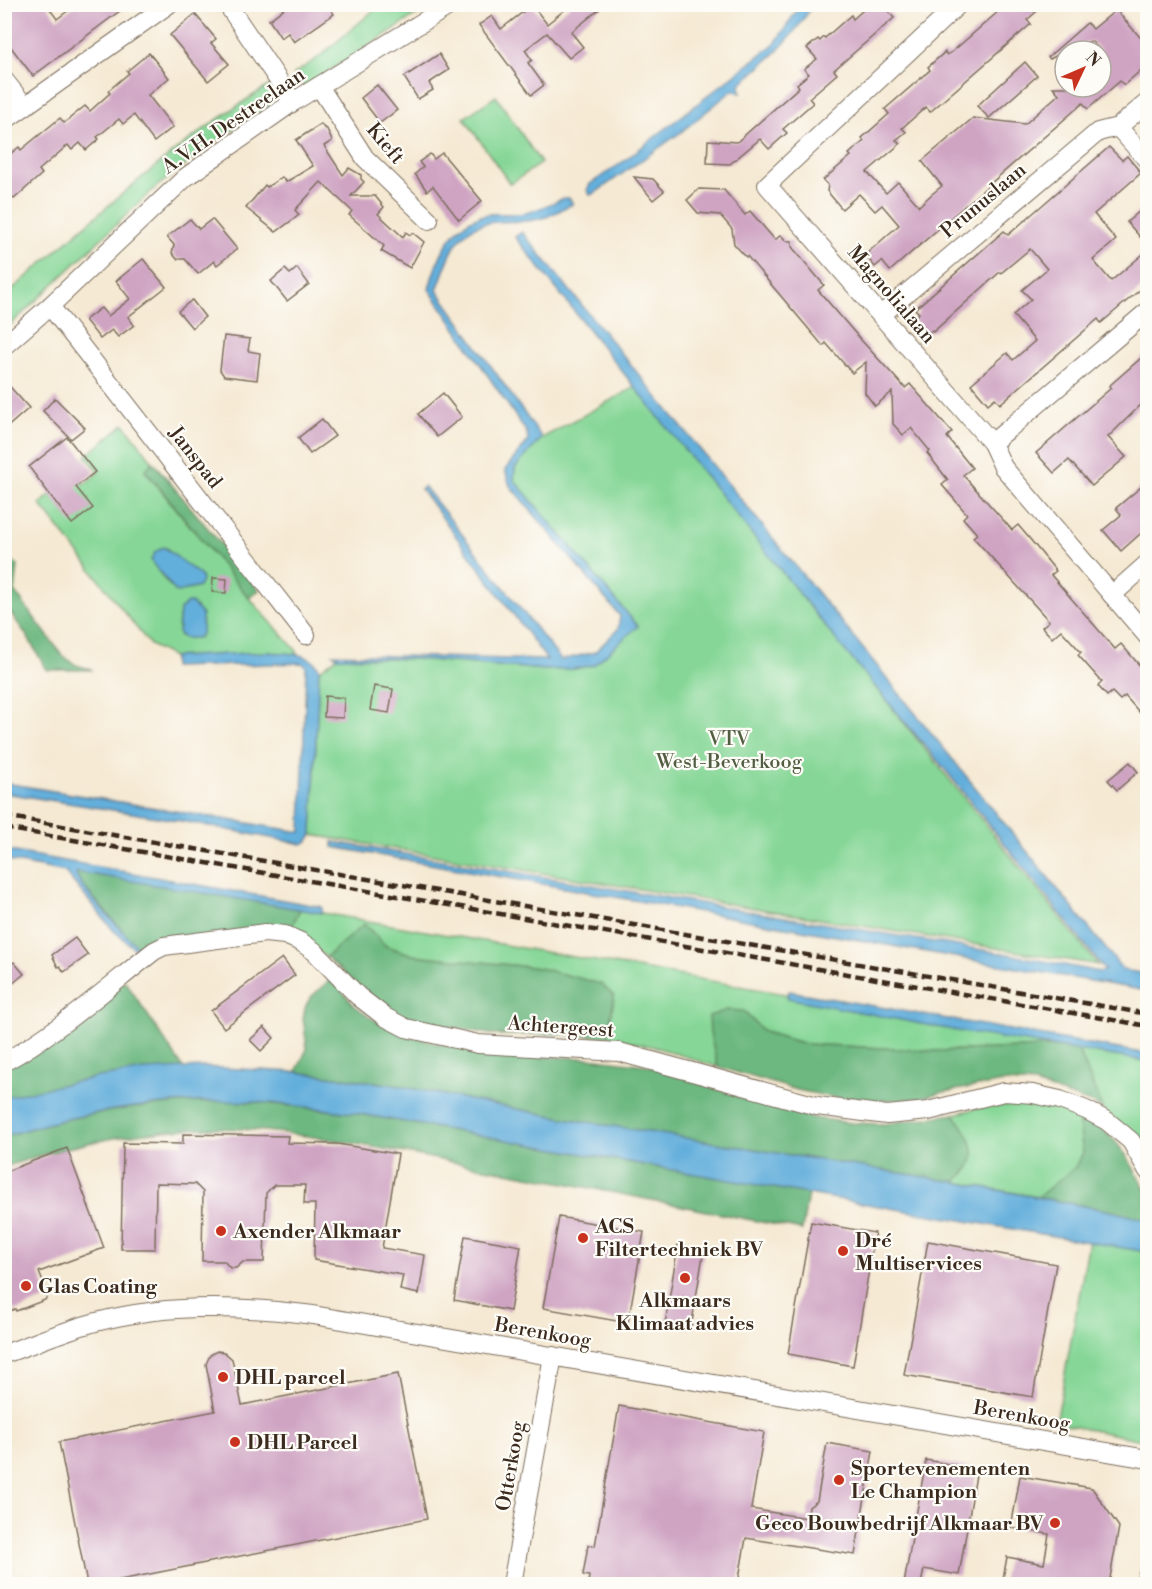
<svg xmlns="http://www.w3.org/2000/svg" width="1152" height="1589" font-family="'Libre Bodoni',serif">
	<rect width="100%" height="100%" fill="#fdfcf7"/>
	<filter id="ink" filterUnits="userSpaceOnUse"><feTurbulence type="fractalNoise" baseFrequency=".0167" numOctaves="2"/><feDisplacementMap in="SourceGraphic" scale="12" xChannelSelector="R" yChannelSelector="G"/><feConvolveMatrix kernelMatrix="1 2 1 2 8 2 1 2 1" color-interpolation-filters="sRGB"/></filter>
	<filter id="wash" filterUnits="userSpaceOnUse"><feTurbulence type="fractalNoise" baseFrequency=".008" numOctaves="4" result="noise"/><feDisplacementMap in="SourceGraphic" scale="24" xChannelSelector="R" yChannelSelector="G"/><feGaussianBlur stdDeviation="1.35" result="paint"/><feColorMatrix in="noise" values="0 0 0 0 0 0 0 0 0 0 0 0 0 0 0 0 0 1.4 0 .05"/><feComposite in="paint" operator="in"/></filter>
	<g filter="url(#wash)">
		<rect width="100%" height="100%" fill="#f5e9d3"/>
		<g fill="#86d797" stroke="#60805a" stroke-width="1.5" fill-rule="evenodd">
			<path d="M380 5H432L304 87 294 74 319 57Z"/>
			<path d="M270 85 279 99 218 140 155 188 5 330V296C90 222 173 144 270 85Z"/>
			<path d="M496 96 541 163 510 184 464 118Z"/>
			<path d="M635 387 1098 965 312 835 319 671 337 657 417 659 545 670 574 669 637 627 514 480 515 468 542 438Z"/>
			<path d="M124 424 153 462 145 471 249 598 297 651V655L268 652 173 657 150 645 40 504 75 474 84 484 99 472 86 456ZM167 548 177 559 197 573 199 587C170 596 170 586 154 565ZM180 610 200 637 184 638 180 636 178 628Z"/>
			<path d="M300 909 785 994 968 1030 1077 1046 1147 1061V1157L1103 1110 1077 1046 937 1051 806 1044 764 1032 743 1011 710 1033 718 1067 655 1047 608 1037 614 996 540 968 413 955 386 946 377 938 326 957 290 930Z"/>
			<path d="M1027 1103 1048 1106 1078 1116 1083 1153 1075 1168 1038 1197 955 1182 970 1167 954 1114 982 1107Z"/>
			<path d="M1089 1241 1147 1252V1441L1056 1423Z"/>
		</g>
		<g fill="#6cb880" stroke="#54714f" stroke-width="1.5">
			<path d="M153 462 259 590 249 598 145 470Z"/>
			<path d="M5 556 18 565 15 592 62 655 76 665 93 670H47L27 636 5 605Z"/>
			<path d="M80 871 300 909 290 930 142 953 83 886 76 874Z"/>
			<path d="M364 924 386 946 413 955 540 968 601 984 614 996 608 1037 557 1034 495 1035 422 1022 393 1012 365 992 326 957Z"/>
			<path d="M331 979 355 1006 371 1018 386 1027 439 1044 514 1056 589 1058 646 1065 773 1108 815 1118 852 1123 884 1124 954 1114C965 1129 981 1149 969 1168 966 1173 959 1177 955 1182L563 1118 389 1084 296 1072 307 1049 303 1017 306 1005 311 997Z"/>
			<path d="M125 981 184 1069 145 1070 5 1097V1069Z"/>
			<path d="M727 1010 743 1011 764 1032 806 1044 937 1051 1077 1046 1103 1110 1094 1104 1035 1084 1004 1082 938 1093 918 1099 870 1101 836 1098 797 1090 718 1067 710 1033 709 1016Z"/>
			<path d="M217 1101 257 1102 360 1114 808 1194 802 1230C691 1208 580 1185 468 1165 393 1151 317 1134 240 1129 166 1124 74 1142 5 1167V1136C77 1113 142 1104 217 1101Z"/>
			<path d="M1078 1116 1101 1128 1114 1140 1126 1155 1147 1192V1220L1111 1211 1038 1197 1075 1167 1083 1153Z"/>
		</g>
		<g fill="#63afdc" stroke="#4f6c7d" stroke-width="1.5">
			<path d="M801 4 812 5C795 37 768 61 740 84L741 93 733 90 680 133 595 193 590 195 587 190 590 184 620 164 769 48 776 42Z"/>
			<path d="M564 198H569L573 204C563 208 553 215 543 218 512 228 480 210 457 243 448 256 443 275 437 290L542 438 515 468 514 480 638 626 594 665 574 669 545 670 417 659 337 657 333 654 547 660 421 489 424 486 561 660 595 652 618 629 620 616 510 486 505 470 528 441 527 433 429 289C436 260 452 222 484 215 498 212 512 216 525 213 539 210 552 203 564 198Z"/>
			<path d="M522 232 852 635 1123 970 1147 974V991L333 847V842L1013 955 1100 972 1105 970 947 772 841 646 515 237Z"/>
			<path d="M164 547 201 576 202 581 199 587 178 592 175 591 154 565 151 560 155 552Z"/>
			<path d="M187 603H192L202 615V632L198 638H184L178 633 180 610Z"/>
			<path d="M268 652C286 654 309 651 319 668L312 835 307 842 302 844 182 821 5 793V783L301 832 306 666 302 663 173 667V657Z"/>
			<path d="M4 850 322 907V913L77 872 76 874C84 893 123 932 139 948L136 950 113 930 65 872 5 860Z"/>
			<path d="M789 991 1147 1054V1061L963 1032 787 998Z"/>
			<path d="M203 1067 296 1072 389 1084 563 1118 955 1182 1111 1211 1147 1220V1252L808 1194 360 1114C326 1110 291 1104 256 1102 170 1098 86 1110 5 1136V1097L98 1077 145 1070Z"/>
		</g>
		<g id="blocks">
			<g fill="#cfa4c3">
				<path d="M4 4H46L57 19 77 4H129L33 76 4 38Z"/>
				<path d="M290 4H327L334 14 294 42 288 33 281 38 269 20Z"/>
				<path d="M572 4H606L571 32 583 47 569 58 547 33 525 50 532 60 528 63 544 85 531 95 479 25 492 16 501 29 532 5 547 24Z"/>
				<path d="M870 4H882L894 18 834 70 837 74 809 98 813 103 783 129 787 133 769 149 760 139 730 164 707 163 708 140 737 142 799 87 797 84 809 74 804 69 817 59 807 48 818 39 820 41 824 37 825 38 851 15 853 19Z"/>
				<path d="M1007 4H1045L1027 20 1031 24 930 112 926 107 902 128 906 132 896 140 900 144 867 172 886 193 898 182 919 206 932 194 942 186 922 161 973 118 1025 124 1059 94 1053 87H1101V51L1091 41 1065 51 1050 59 1048 57 1087 23 1093 29 1116 10 1148 46V64L1124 85 1120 81 1088 109 1083 103 890 271 882 261 875 267 865 255 899 225 882 205 875 211 859 194 842 209 827 191 828 185 823 180 851 156 849 154 864 141 862 138 889 114 885 109 930 70 928 67 945 52 947 55 952 52Z"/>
				<path d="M195 14 216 39 211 43 229 64 208 81 170 35Z"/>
				<path d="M149 53 169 78 148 95 173 127 154 142 134 115 123 124 119 119 97 137 99 139 86 150 80 143 72 150 68 145 39 170 42 174 14 199 4 187V159L19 147 21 150 60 118 64 123 85 106 90 111 110 93 108 91 129 73 127 71Z"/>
				<path d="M439 54 449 70 429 83 433 90 418 99 404 77Z"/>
				<path d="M1025 62 1037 76 989 118 977 106Z"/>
				<path d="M377 85 397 110 380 123 361 98Z"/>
				<path d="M321 124 324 128 327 129 332 141 324 146 343 175 349 168 361 175V179L364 182 351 196H375L384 207 378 214 403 237 406 232 410 235 413 233 424 242 410 268 381 251 384 246 349 215 352 211 321 182 295 210 299 215 276 232 246 208 265 185 267 187 282 177 286 182 313 166 296 140Z"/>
				<path d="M1109 147 1122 160 1127 156 1141 173 1094 214 1116 240 1093 260 1111 281 1148 250V283L1101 323 1098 319 1000 404 995 398 988 404 971 384 1007 353 1013 360 1035 341 1013 315 1031 299 1022 290 1047 269 1030 249 1001 273 1000 272 933 332 932 330 927 335 913 319 919 313 915 309 1004 231 1008 235Z"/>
				<path d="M442 153 482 201 459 220 433 186 427 191 415 174 423 167 419 162 430 154 434 159Z"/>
				<path d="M634 177 653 179 664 191 653 200Z"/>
				<path d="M699 189 724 190 745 215 750 211 775 240 781 235 786 241H792V247L824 285 818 290 861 340 905 388 910 384 952 432 947 437 972 468 963 475 1012 530 1018 525 1029 538 1056 571 1051 575 1115 649 1121 644 1148 675V722L1125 696 1120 700 1112 692 1107 696 1098 686 1102 682 1078 655 1081 652 1061 630 1052 638 1042 627 1049 621 973 537 977 534 963 518 967 514 942 485 948 480 927 453 930 451 911 428 903 435 893 424 892 392 875 406 865 393 866 362 852 373 826 343 823 346 747 256 746 257 734 244 732 229 720 215 698 213 687 200Z"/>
				<path d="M1148 204V246L1127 222Z"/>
				<path d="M190 219 199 229 212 219 237 249 217 265 214 261 198 274 185 259H177L172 253 174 245 167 237Z"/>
				<path d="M143 259 166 287 128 317 134 325 118 337 112 330 100 339 85 320 101 308 108 316 130 299 116 281Z"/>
				<path d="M297 268 309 284 287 301 271 281 285 269 290 274Z"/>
				<path d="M192 300 205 317 192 328 178 311Z"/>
				<path d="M224 336 250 339 248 351 260 353 257 380 224 376 220 370Z"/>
				<path d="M1148 352V398L1108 437 1126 457 1092 486 1069 460 1054 473 1036 453 1111 388 1109 386Z"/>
				<path d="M4 380 29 408 4 430Z"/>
				<path d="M443 393 462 417 437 437 418 414Z"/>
				<path d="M55 398 85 428 71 439 43 411Z"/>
				<path d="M322 419 335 436 310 454 298 438Z"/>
				<path d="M67 437 95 472 76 487 93 508 72 524 29 467Z"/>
				<path d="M1148 481V527L1121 551 1103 530 1121 515 1116 508Z"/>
				<path d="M213 578 227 579 226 593 212 592Z"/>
				<path d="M374 686 393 689 389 713 370 710Z"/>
				<path d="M325 696 344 698 343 718 324 717Z"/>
				<path d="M1130 762 1138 772 1117 790 1108 780Z"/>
				<path d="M75 938 88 955 64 972 60 966 58 967 52 955Z"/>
				<path d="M282 958 295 975 224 1028 211 1011Z"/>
				<path d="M14 962 24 974 11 985 4 977V970Z"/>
				<path d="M264 1027 274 1038 261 1051 250 1040Z"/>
				<path d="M183 1134 288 1136 287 1143 338 1144 398 1154 382 1248 425 1255 419 1294 400 1290 403 1275 314 1260 315 1204H304L305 1185H274L266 1193 264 1262H243L236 1268H230L224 1261H202L203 1192 195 1184 156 1183 155 1249H121L123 1143 183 1144Z"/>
				<path d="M67 1148 104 1248 39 1272 48 1295 45 1300 16 1311 15 1309 4 1313V1172Z"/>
				<path d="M559 1217 644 1232 628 1323 543 1308Z"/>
				<path d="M811 1222 875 1233 853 1366 788 1354Z"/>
				<path d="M465 1236 521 1246 510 1311 454 1300Z"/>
				<path d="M928 1241 1056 1264 1033 1397 904 1375Z"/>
				<path d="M678 1245 704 1249 691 1328 665 1324Z"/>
				<path d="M217 1351 224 1352 232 1359 242 1405 398 1374 427 1519 100 1584H87L59 1442 215 1411 206 1364 210 1355Z"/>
				<path d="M619 1406 764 1432 751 1509 807 1518 809 1507 817 1501 827 1443 873 1451 855 1555 746 1538 738 1584H588L589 1576 583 1575 588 1545 595 1546Z"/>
				<path d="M926 1460 977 1469 959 1575 924 1569 921 1584H904Z"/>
				<path d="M1020 1476 1092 1488 1119 1527 1109 1584H1002L1007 1557 1044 1564 1049 1534 1011 1528Z"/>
			</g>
		</g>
	</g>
	<g filter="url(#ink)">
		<use href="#blocks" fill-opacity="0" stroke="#7c6d5d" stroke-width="1.5"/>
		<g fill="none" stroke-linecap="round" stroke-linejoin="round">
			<g stroke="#7c6d5d" stroke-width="20">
				<g id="minor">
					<path d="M227 4 293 102"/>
					<path d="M959 4 767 185 992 443 1003 467 1148 637"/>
					<path d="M4 80 25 106"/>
					<path d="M319 86 365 158 429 220"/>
					<path d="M4 121 169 4"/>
					<path d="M1118 127 1148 161"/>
					<path d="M50 306 306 635"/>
					<path d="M881 315 1098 132 1118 127 1148 102"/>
					<path d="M4 346 50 306 186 177 293 102 452 4"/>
					<path d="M992 443 1148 311"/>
					<path d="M1112 595 1148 563"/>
					<path d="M4 1062C56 1034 108 987 154 951L164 946 265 933 285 935 301 942 314 951 358 996 385 1017 406 1028 478 1044 619 1052 817 1106 887 1115 928 1111 1004 1092 1033 1094 1060 1100 1086 1110 1107 1121 1131 1141 1148 1171"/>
					<path d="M4 1354C30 1345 56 1334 82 1326 158 1303 236 1305 313 1315L1148 1459"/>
					<path d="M512 1584 553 1356"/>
					<path d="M1145 1584 1148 1573"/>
				</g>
			</g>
			<use href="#minor" stroke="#fff" stroke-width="18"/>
			<g stroke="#3b2a1e" stroke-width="4.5" stroke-dasharray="9 4.5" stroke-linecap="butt">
				<path d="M4 816 1148 1014"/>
				<path d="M4 828 1148 1026"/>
			</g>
		</g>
	</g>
	<g fill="#c8321e" stroke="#fdfcf7" stroke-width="2">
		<circle cx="221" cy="1231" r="6"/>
		<circle cx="583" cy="1238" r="6"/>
		<circle cx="843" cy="1251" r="6"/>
		<circle cx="685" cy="1278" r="6"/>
		<circle cx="26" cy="1286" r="6"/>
		<circle cx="223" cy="1377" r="6"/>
		<circle cx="235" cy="1442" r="6"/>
		<circle cx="839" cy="1480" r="6"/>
		<circle cx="1055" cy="1523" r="6"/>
	</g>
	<g text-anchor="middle" stroke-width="4.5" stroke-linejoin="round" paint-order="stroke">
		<g font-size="20" fill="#3b2a1e" stroke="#fdfcf7">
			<text transform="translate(233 120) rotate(-35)" y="7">A.V.H. Destreelaan</text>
			<text transform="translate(386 143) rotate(50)" y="7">Kieft</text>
			<text transform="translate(983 200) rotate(-40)" y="7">Prunuslaan</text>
			<text transform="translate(892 294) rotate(49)" y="7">Magnolialaan</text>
			<text transform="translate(196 457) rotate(52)" y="7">Janspad</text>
			<text transform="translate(561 1026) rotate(4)" y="7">Achtergeest</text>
			<text transform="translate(543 1332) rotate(10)" y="7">Berenkoog</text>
			<text transform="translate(1022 1415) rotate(10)" y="7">Berenkoog</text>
			<text transform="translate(510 1466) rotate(-80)" y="7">Otterkoog</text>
		</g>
		<g font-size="20" fill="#525e42" stroke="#fdfcf7">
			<text x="729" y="745">VTV<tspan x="729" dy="23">West-Beverkoog</tspan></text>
		</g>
		<g font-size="20" font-weight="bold" fill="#3b2a1e" stroke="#fdfcf7" text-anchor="start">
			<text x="595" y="1233">ACS<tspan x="595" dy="23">Filtertechniek BV</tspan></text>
			<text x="233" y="1238">Axender Alkmaar</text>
			<text x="855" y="1247">Dré<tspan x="855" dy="23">Multiservices</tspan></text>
			<text x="38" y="1293">Glas Coating</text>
			<text x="685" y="1307" text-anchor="middle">Alkmaars<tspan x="685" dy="23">Klimaat advies</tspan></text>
			<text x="235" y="1384">DHL parcel</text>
			<text x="247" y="1449">DHL Parcel</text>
			<text x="851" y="1475">Sportevenementen<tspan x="851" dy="23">Le Champion</tspan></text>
			<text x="1043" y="1530" text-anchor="end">Geco Bouwbedrijf Alkmaar BV</text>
		</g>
	</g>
	<rect width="1152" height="1589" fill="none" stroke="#fdfcf7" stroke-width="24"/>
	<g transform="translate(1083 69) rotate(46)"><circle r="28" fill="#fdfcf7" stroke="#afa8a0" stroke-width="1.5"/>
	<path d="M0-4.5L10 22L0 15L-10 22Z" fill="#c8321e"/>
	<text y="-9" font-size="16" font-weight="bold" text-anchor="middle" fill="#3b2a1e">N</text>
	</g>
</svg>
